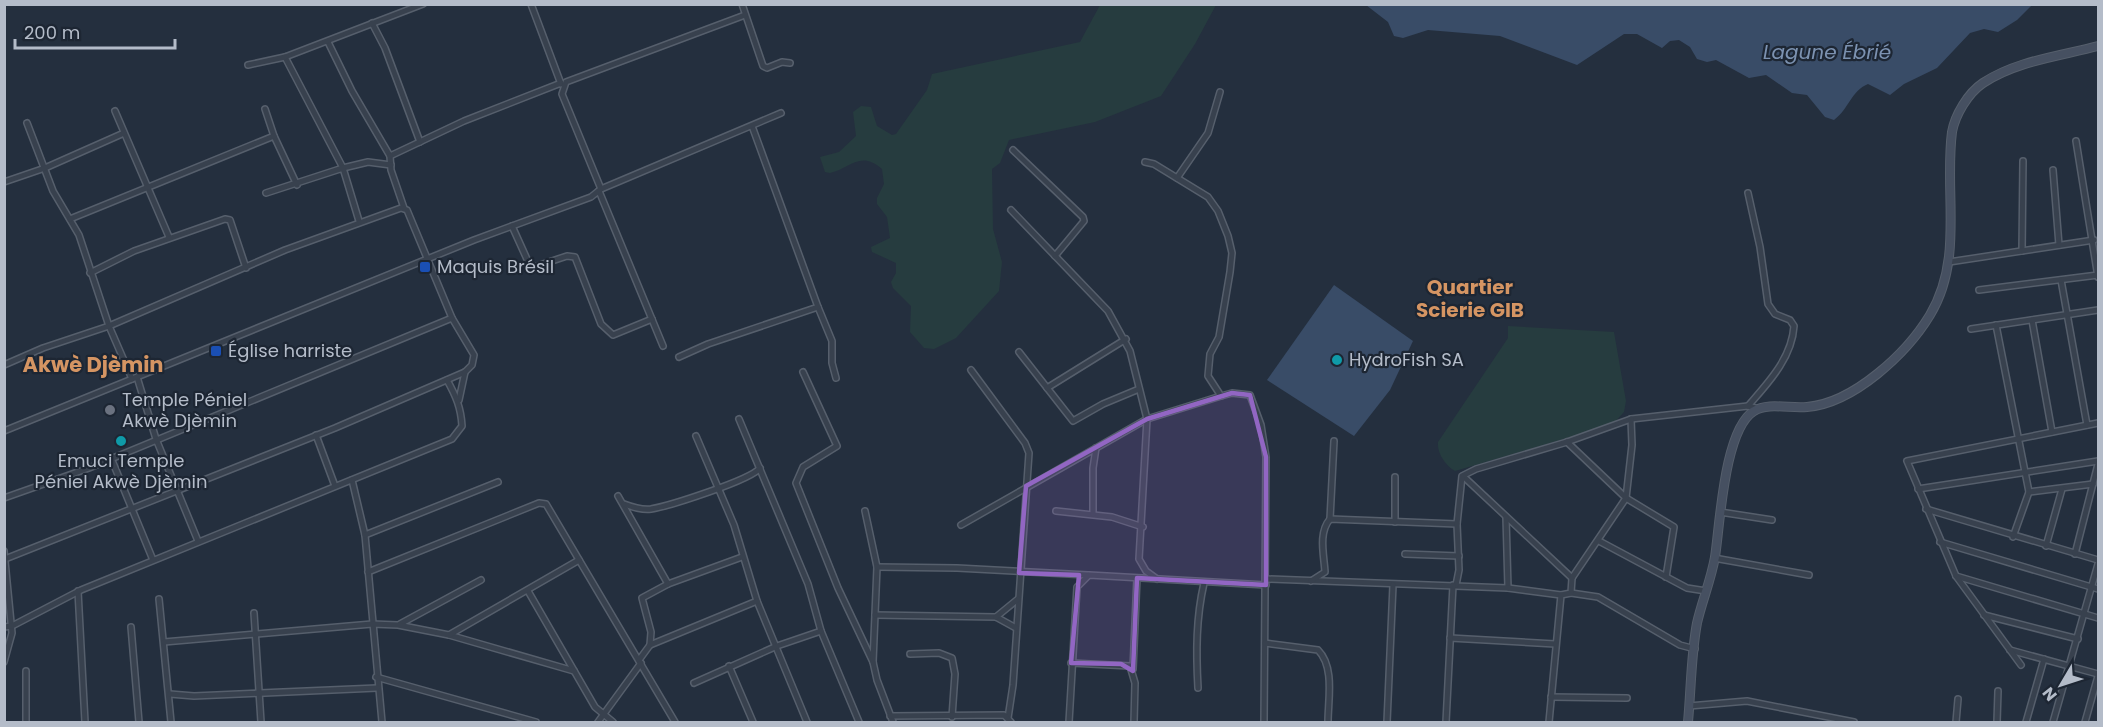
<svg xmlns="http://www.w3.org/2000/svg" width="2103" height="727" font-family="Poppins,sans-serif">
	<rect width="100%" height="100%" fill="#242f3e"/>
	<g fill="#263c3f">
		<path d="M1100 5H1216L1195 44 1161 96 1095 122 1009 140 1000 163 992 169 993 229 1002 262 999 291 956 338 934 349 924 348 910 332 911 306 893 288 891 282 896 273V263L872 252 871 247 890 238 887 217 877 204V198L884 184 882 169C860 150 851 168 830 173L825 172 820 157 839 152 856 136 853 112 861 106 871 107 877 126 892 135 896 134 927 90 932 74 1080 42Z"/>
		<path d="M1508 326 1614 332 1626 401 1624 412 1612 425 1455 471C1445 465 1437 453 1438 442L1508 338Z"/>
	</g>
	<g fill="#394c67">
		<path d="M1366 5H2032L2017 20 1998 32 1984 29 1970 33 1937 68 1904 84 1890 95 1868 84C1851 91 1849 109 1834 120L1825 117 1807 95 1792 93 1766 75 1749 78 1716 60 1707 62 1697 59 1690 47 1679 40 1670 41 1662 48 1637 34H1624L1577 65 1500 36 1428 30 1403 38 1394 36 1388 22Z"/>
		<path d="M1334 285 1413 341 1390 390 1354 436 1267 380Z"/>
	</g>
	<g fill="none" stroke-linecap="round" stroke-linejoin="round">
		<g stroke="#565f6c" stroke-width="8">
			<g id="street">
				<path d="M531 4 561 84"/>
				<path d="M742 4 763 66 767 68 782 62 790 63"/>
				<path d="M372 23 385 48 420 142"/>
				<path d="M328 42 352 91 390 156 391 170 404 208"/>
				<path d="M285 57 343 168 368 162 391 165"/>
				<path d="M248 65 285 57 423 4"/>
				<path d="M265 109 274 136 297 185"/>
				<path d="M115 111 169 237"/>
				<path d="M27 123 53 191 79 235 109 326 132 379"/>
				<path d="M2076 141 2098 277"/>
				<path d="M1013 150 1083 217 1084 221 1055 256"/>
				<path d="M390 156 464 121 561 83"/>
				<path d="M1145 162 1154 164 1208 197 1218 211 1228 236 1232 253 1230 272 1219 337 1210 354 1208 376 1221 396 1232 393 1250 395 1261 425 1266 457 1264 722"/>
				<path d="M2053 170 2059 245"/>
				<path d="M1177 178 1208 133 1220 92"/>
				<path d="M4 182 45 168 124 133"/>
				<path d="M601 189 562 94 566 82 745 15"/>
				<path d="M599 191 663 346"/>
				<path d="M266 193 343 168 359 221"/>
				<path d="M1748 193 1760 247 1768 304 1775 314 1790 320 1794 326C1792 358 1768 383 1748 406"/>
				<path d="M1011 210 1108 311 1130 351 1147 419 1139 559 1146 571 1157 579"/>
				<path d="M70 219 274 136"/>
				<path d="M512 226 531 268 567 256 575 257 601 324 613 335 652 319"/>
				<path d="M2022 251 2023 161"/>
				<path d="M1949 262 2094 240"/>
				<path d="M90 273 134 251 225 219 230 220 246 268"/>
				<path d="M2061 280 2087 425"/>
				<path d="M1979 290 2098 275"/>
				<path d="M818 307 832 341V363L836 378"/>
				<path d="M2032 320 2052 432"/>
				<path d="M1996 325 2029 492 2013 537"/>
				<path d="M1971 329 2098 310"/>
				<path d="M1019 352 1073 421 1103 404 1139 389"/>
				<path d="M679 357 708 344 818 307 752 126"/>
				<path d="M4 365 43 348 109 326 285 250 401 208 407 210 452 318 474 355 472 365 465 372 335 428 5 559"/>
				<path d="M971 370 1025 443 1029 453 1013 685 1008 718"/>
				<path d="M803 372 837 446 803 467 796 483 838 588 873 662"/>
				<path d="M137 377 156 439 198 541"/>
				<path d="M1047 388 1126 339"/>
				<path d="M459 400 465 372"/>
				<path d="M739 419 808 584 821 631 859 722"/>
				<path d="M4 431 474 240 591 197 601 189 781 113"/>
				<path d="M316 435 335 486"/>
				<path d="M696 436 734 525 757 601 807 722"/>
				<path d="M1567 442 1626 498 1674 527 1666 577"/>
				<path d="M111 458 153 560"/>
				<path d="M1395 477V522"/>
				<path d="M1464 477 1572 578"/>
				<path d="M352 480 365 535 382 722"/>
				<path d="M1918 489 2098 461"/>
				<path d="M2029 492 2093 484"/>
				<path d="M618 496 668 584"/>
				<path d="M4 498 89 468 452 318"/>
				<path d="M624 504C632 507 643 510 651 509 669 506 751 480 760 468"/>
				<path d="M1926 509 2098 560"/>
				<path d="M865 511 877 567 873 662 877 680 893 722"/>
				<path d="M1056 511 1112 517 1143 527"/>
				<path d="M1720 512 1772 520"/>
				<path d="M1093 514V468L1096 448"/>
				<path d="M1506 517 1508 588"/>
				<path d="M1330 519 1334 441"/>
				<path d="M961 525 1147 419 1221 396"/>
				<path d="M365 535 498 482"/>
				<path d="M1599 541 1687 588 1706 591"/>
				<path d="M1940 542 2098 589"/>
				<path d="M2046 546 2062 489"/>
				<path d="M4 551 12 633 4 662"/>
				<path d="M1405 554 1459 556"/>
				<path d="M2075 554 2098 464"/>
				<path d="M1714 558 1809 575"/>
				<path d="M877 567 957 568 1088 575"/>
				<path d="M368 572 539 503 546 504 675 722"/>
				<path d="M1956 576 2098 618"/>
				<path d="M1267 579 1508 588 1561 595"/>
				<path d="M1311 581 1325 572C1324 555 1318 533 1330 519L1457 524"/>
				<path d="M1456 585 1459 570 1457 524 1462 476 1476 469 1567 442 1631 419 1748 406 1759 409"/>
				<path d="M78 591 85 722"/>
				<path d="M528 591 595 707 613 722"/>
				<path d="M1571 593 1598 597 1680 645 1695 649"/>
				<path d="M159 599 171 722"/>
				<path d="M254 613 261 722"/>
				<path d="M875 615 996 617 1016 628"/>
				<path d="M1984 615 2078 639"/>
				<path d="M996 617 1018 599"/>
				<path d="M400 624 481 580"/>
				<path d="M4 627 12 626 81 590 452 439 462 426C461 408 456 396 447 380"/>
				<path d="M131 627 139 722"/>
				<path d="M449 635 574 671"/>
				<path d="M1450 638 1555 644"/>
				<path d="M164 642 372 624 398 625 449 635 579 560"/>
				<path d="M1265 643 1318 650C1335 667 1328 700 1328 722"/>
				<path d="M650 645 651 632 642 598 668 584 742 557"/>
				<path d="M2010 650 2098 674"/>
				<path d="M910 654 939 653 952 658 955 674 952 717"/>
				<path d="M639 660 650 645 757 601"/>
				<path d="M1071 663 1130 666 1135 683 1134 722"/>
				<path d="M2021 665 1956 576 1907 461 2098 423"/>
				<path d="M729 666 753 722"/>
				<path d="M1133 669 1137 578"/>
				<path d="M26 671V722"/>
				<path d="M376 677 536 722"/>
				<path d="M694 683 777 646 821 631"/>
				<path d="M1198 688C1196 652 1196 618 1204 583"/>
				<path d="M170 694 194 696 377 688"/>
				<path d="M1551 697 1627 698"/>
				<path d="M1689 706 1747 701 1854 722"/>
				<path d="M890 716 1004 715 1011 722"/>
				<path d="M598 722 641 663"/>
				<path d="M1069 722 1077 587 1089 575 1266 585"/>
				<path d="M1387 722 1393 585"/>
				<path d="M1446 722 1453 585"/>
				<path d="M1549 722 1561 595 1571 593 1572 578 1626 498 1632 445 1631 419"/>
				<path d="M1956 722 1958 699"/>
				<path d="M1997 722 1998 691"/>
				<path d="M2026 722 2044 659"/>
				<path d="M2053 722 2098 564"/>
				<path d="M2085 722 2098 676"/>
			</g>
		</g>
		<g stroke="#565f6c" stroke-width="10">
			<path id="secondary" d="M1688 722C1691 690 1691 655 1697 623 1702 601 1711 580 1715 557 1720 525 1724 429 1754 411 1768 402 1791 409 1807 407 1854 403 1907 353 1930 315 1964 259 1944 193 1952 132 1955 115 1968 93 1983 83 2016 61 2060 56 2098 46"/>
		</g>
		<use href="#street" stroke="#38414e" stroke-width="5"/>
		<use href="#secondary" stroke="#465061" stroke-width="8"/>
	</g>
	<path fill="#9266c3" fill-opacity="0.2" stroke="#9266c3" stroke-width="4.5" stroke-linejoin="round" d="M1232 393 1250 395 1266 457V585L1137 578 1133 671 1121 664 1071 663 1079 575 1019 573 1026 486 1147 419Z"/>
	<g fill="#1a4fb4" stroke="#1d2633" stroke-width="2">
		<rect x="419" y="261" width="12" height="12" rx="3"/>
		<rect x="210" y="345" width="12" height="12" rx="3"/>
	</g>
	<g fill="#0f9aa8" stroke="#1d2633" stroke-width="2">
		<circle cx="1337" cy="360" r="6"/>
		<circle cx="121" cy="441" r="6"/>
	</g>
	<circle fill="#6b7280" stroke="#1d2633" stroke-width="2" cx="110" cy="410" r="6"/>
	<g text-anchor="middle" stroke-width="4.5" stroke-linejoin="round" paint-order="stroke">
		<g font-size="18" fill="#b4bcc9" stroke="#1d2633" text-anchor="start">
			<text x="437" y="273">Maquis Brésil</text>
			<text x="228" y="357">Église harriste</text>
			<text x="1349" y="366">HydroFish SA</text>
			<text x="122" y="406">Temple Péniel<tspan x="122" dy="21">Akwè Djèmin</tspan></text>
			<text x="121" y="467" text-anchor="middle">Emuci Temple<tspan x="121" dy="21">Péniel Akwè Djèmin</tspan></text>
		</g>
		<g font-size="20" font-style="italic" fill="#7c92b1" stroke="#1d2633">
			<text x="1827" y="59">Lagune Ébrié</text>
		</g>
		<g font-size="20" font-weight="bold" fill="#d59563" stroke="#1d2633">
			<text x="1470" y="294">Quartier<tspan x="1470" dy="23">Scierie GIB</tspan></text>
		</g>
		<g font-size="21" font-weight="bold" fill="#d59563" stroke="#1d2633">
			<text x="93" y="372">Akwè Djèmin</text>
		</g>
	</g>
	<rect width="2103" height="727" fill="none" stroke="#b4bcc9" stroke-width="12"/>
	<g transform="translate(2061 685) rotate(231)" stroke="#1d2633" stroke-width="4.5" paint-order="stroke">
	<path d="M0-4.5L10 22L0 15L-10 22Z" fill="#b4bcc9"/>
	<text y="-9" font-size="16" font-weight="bold" text-anchor="middle" fill="#b4bcc9">N</text>
	</g>
	<path d="M15 39v9h160v-9" fill="none" stroke="#b4bcc9" stroke-width="3"/>
	<text x="24" y="39" font-size="18" fill="#b4bcc9" stroke="#1d2633" stroke-width="4.5" paint-order="stroke">200 m</text>
</svg>
